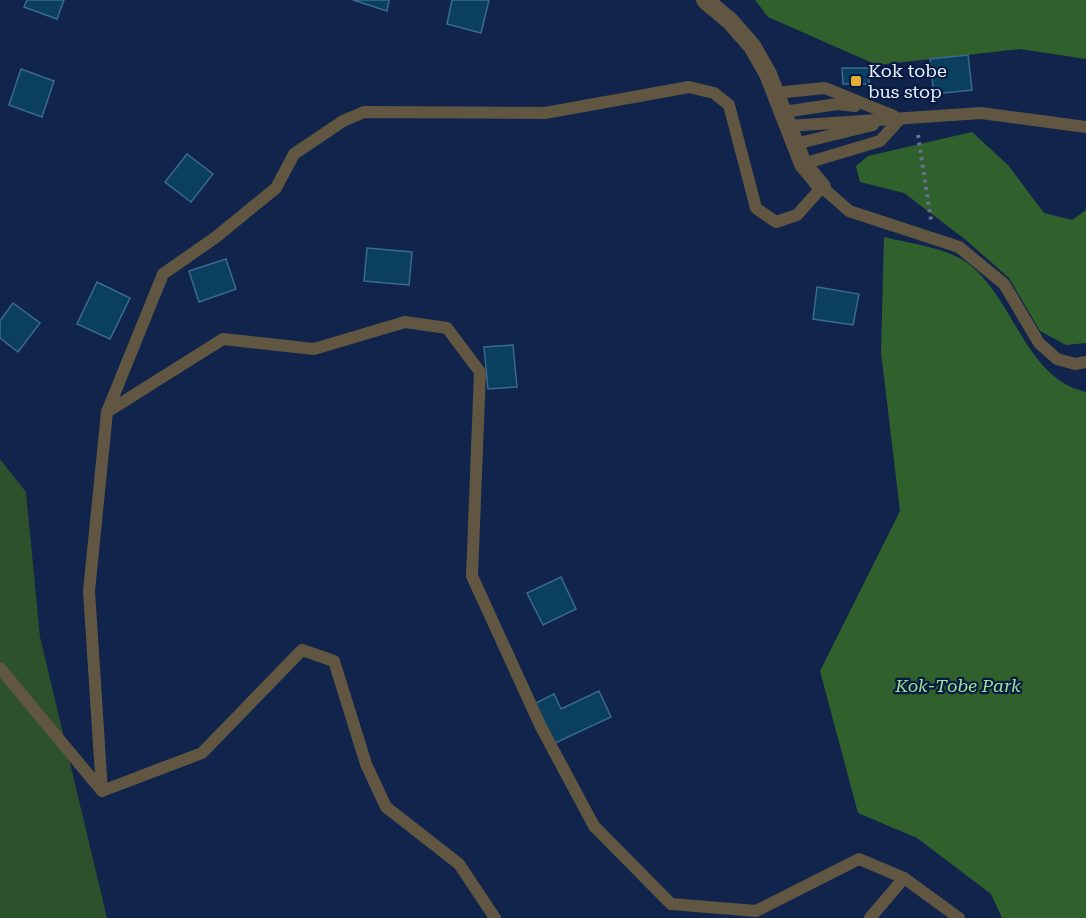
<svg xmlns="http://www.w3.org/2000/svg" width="1086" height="918" font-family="'Roboto Serif',serif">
	<rect width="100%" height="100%" fill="#11244c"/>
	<path fill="#2d512a" d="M0 459 26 492 40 637 107 918H0Z"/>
	<g fill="#30602c">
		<path d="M755 0H1086V59L1020 49 877 65 768 17Z"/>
		<path d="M972 132 1008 165 1044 213 1072 220 1086 210V343L1066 345 1040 331 1009 278 966 240 904 193 860 182 856 166 868 156Z"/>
		<path d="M884 237C908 243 941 247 963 260 1014 293 1023 378 1086 392V918H1002L991 894 917 838 858 813 820 671 900 511 881 352Z"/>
	</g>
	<g fill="#0a3f60" stroke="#3a6a8e" stroke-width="1.5">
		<path d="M27 0H64L57 19 24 7Z"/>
		<path d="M353 0H389L387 11Z"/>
		<path d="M452 0H489L481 33 447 24Z"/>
		<path d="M968 55 972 90 934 94 930 59Z"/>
		<path d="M842 68H869V84H843Z"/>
		<path d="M21 69 54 81 42 117 9 105Z"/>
		<path d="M187 154 213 174 191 202 165 182Z"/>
		<path d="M367 248 412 252 409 285 364 281Z"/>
		<path d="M226 259 236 289 199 302 189 271Z"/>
		<path d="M97 282 130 298 110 339 77 324Z"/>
		<path d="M817 287 859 294 853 325 813 319Z"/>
		<path d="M13 303 40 323 18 352 0 338V321Z"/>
		<path d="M513 345 517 387 488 389 484 347Z"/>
		<path d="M561 577 576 609 543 625 527 593Z"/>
		<path d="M599 691 611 717 553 744 534 704 554 694 561 709Z"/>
	</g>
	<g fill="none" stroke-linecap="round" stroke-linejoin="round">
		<path stroke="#657390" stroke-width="4" stroke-dasharray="3 4.5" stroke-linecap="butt" d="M918 135 931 220"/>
		<g stroke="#615641" stroke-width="12">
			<path d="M775 93 825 88 894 116"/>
			<path d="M783 112 838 104 855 106"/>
			<path d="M788 126 981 113 1086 127"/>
			<path d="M795 144 873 125"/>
			<path d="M803 164 880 141 900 119"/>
			<path d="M107 412 223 339 314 349 405 322 447 328 480 372 472 576 541 727 594 826 671 904 756 911 859 859 904 878 959 918"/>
			<path d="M0 668 102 791 202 753 302 650 334 661 366 764 386 807 459 864 495 918"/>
			<path d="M102 791 89 591 107 412 163 274 216 237 276 188 294 154 343 121 364 112 545 113 689 87 714 93 729 105 756 208 776 222 797 215 822 187 849 211 959 247 1004 284 1039 343 1057 359 1075 364 1086 362"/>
			<path d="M870 918 904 878"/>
		</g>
		<path stroke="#615641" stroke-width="18" d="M705 0 730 21 752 46 768 74 803 164 822 187"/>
	</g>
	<rect fill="#e4ad35" stroke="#071a41" stroke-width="2" x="850" y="75" width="12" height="12" rx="3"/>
	<g text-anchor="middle" stroke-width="4.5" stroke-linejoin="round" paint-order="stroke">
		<g font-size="18" fill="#eaf0fa" stroke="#071a41" text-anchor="start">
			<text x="868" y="77">Kok tobe<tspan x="868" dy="21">bus stop</tspan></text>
		</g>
		<g font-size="18" font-style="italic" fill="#9de497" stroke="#071a41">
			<text x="958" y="692">Kok-Tobe Park</text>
		</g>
	</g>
</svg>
